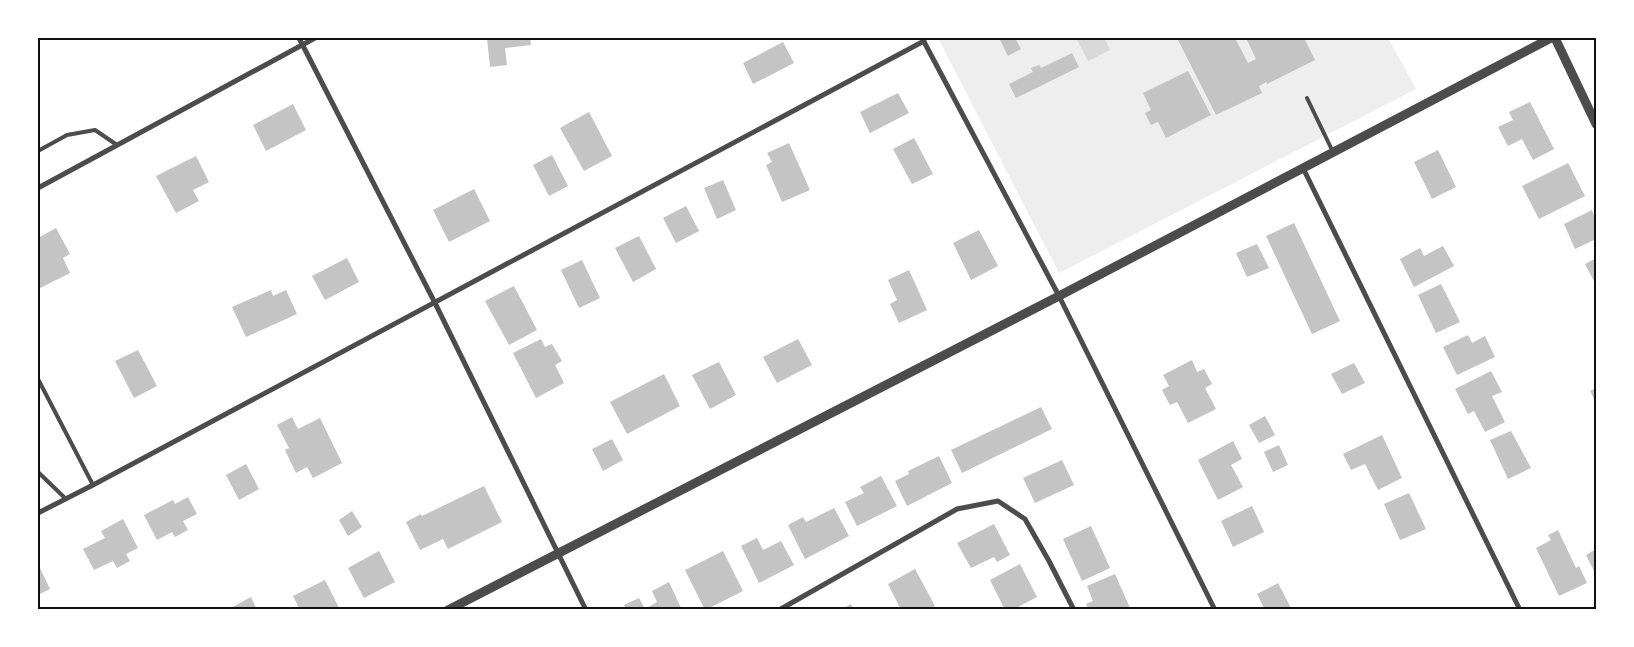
<svg xmlns="http://www.w3.org/2000/svg" width="1634" height="647" font-family="Jost,sans-serif">
	<rect width="100%" height="100%" fill="#fff"/>
	<path fill="#eee" d="M938 38H1388L1416 89 1059 273Z"/>
	<path fill="#d9d9d9" d="M1076 38H1104L1110 50 1088 61Z"/>
	<g fill="#c4c4c4">
		<path d="M487 38H530L531 45 505 48 507 65 490 67Z"/>
		<path d="M999 38H1015L1021 49 1008 56Z"/>
		<path d="M1177 38H1235L1248 63 1256 59 1246 38H1304L1315 60 1267 84 1266 82 1259 86 1262 93 1216 115Z"/>
		<path d="M783 42 794 63 753 84 743 63Z"/>
		<path d="M1072 53 1079 67 1016 98 1009 84 1033 72 1031 68 1039 65 1041 68Z"/>
		<path d="M1188 71 1211 115 1166 138 1158 122 1151 125 1145 113 1151 110 1143 93Z"/>
		<path d="M898 93 909 113 870 133 860 112Z"/>
		<path d="M1530 102 1554 149 1533 160 1522 139 1508 146 1498 127 1513 120 1509 112Z"/>
		<path d="M293 104 306 130 266 151 253 125Z"/>
		<path d="M589 112 612 156 584 171 560 128Z"/>
		<path d="M914 138 933 174 912 184 893 149Z"/>
		<path d="M789 143 810 190 782 202 766 165 772 162 767 153Z"/>
		<path d="M1438 150 1456 187 1432 199 1414 162Z"/>
		<path d="M552 155 568 186 549 196 533 165Z"/>
		<path d="M196 156 209 182 193 190 199 201 176 213 156 176Z"/>
		<path d="M1568 163 1585 196 1539 219 1522 186Z"/>
		<path d="M723 180 736 210 717 219 704 188Z"/>
		<path d="M474 189 490 221 449 242 433 210Z"/>
		<path d="M686 206 699 231 676 243 663 218Z"/>
		<path d="M1592 210 1596 220V239L1575 249 1564 224Z"/>
		<path d="M1294 223 1340 321 1312 334 1266 236Z"/>
		<path d="M56 228 70 254 63 258 70 273 40 288 38 283V238Z"/>
		<path d="M979 230 998 266 971 280 953 243Z"/>
		<path d="M639 236 656 269 633 282 615 248Z"/>
		<path d="M1257 244 1269 268 1247 277 1236 253Z"/>
		<path d="M1443 246 1454 266 1414 287 1400 259 1420 248 1424 256Z"/>
		<path d="M347 258 359 282 325 300 312 276Z"/>
		<path d="M1596 258V285L1585 264Z"/>
		<path d="M582 260 600 298 579 308 561 270Z"/>
		<path d="M909 270 927 310 899 323 890 304 897 300 888 280Z"/>
		<path d="M1441 284 1460 322 1436 333 1418 295Z"/>
		<path d="M514 286 537 330 509 345 485 301Z"/>
		<path d="M271 290 273 296 286 290 297 314 246 337 232 307Z"/>
		<path d="M1468 335 1472 343 1485 336 1495 357 1457 375 1443 347Z"/>
		<path d="M541 339 545 347 552 344 562 361 555 365 564 383 536 398 513 353Z"/>
		<path d="M798 339 812 365 777 383 763 357Z"/>
		<path d="M138 350 157 386 134 398 115 361Z"/>
		<path d="M1192 360 1197 372 1204 369 1212 384 1205 388 1216 409 1188 423 1177 402 1170 405 1162 390 1169 386 1163 375Z"/>
		<path d="M719 362 736 395 710 409 692 375Z"/>
		<path d="M1354 363 1365 383 1342 394 1331 374Z"/>
		<path d="M1491 371 1502 392 1492 396 1505 422 1485 432 1474 411 1468 414 1455 389Z"/>
		<path d="M664 374 680 406 627 434 610 402Z"/>
		<path d="M1596 388V403L1590 391Z"/>
		<path d="M1041 407 1052 429 962 473 951 450Z"/>
		<path d="M1265 416 1275 435 1259 443 1249 425Z"/>
		<path d="M292 417 298 429 320 418 342 463 313 478 307 467 296 473 285 450 289 448 277 425Z"/>
		<path d="M1511 431 1531 468 1508 479 1490 440Z"/>
		<path d="M1382 435 1402 478 1378 490 1365 464 1351 470 1343 454Z"/>
		<path d="M612 439 623 460 603 471 592 449Z"/>
		<path d="M1233 441 1242 459 1231 465 1243 487 1218 500 1198 460Z"/>
		<path d="M1279 445 1288 465 1273 472 1264 452Z"/>
		<path d="M939 456 952 483 907 506 895 481 909 474 908 471Z"/>
		<path d="M1062 460 1074 485 1035 503 1023 478Z"/>
		<path d="M246 464 259 489 239 500 226 475Z"/>
		<path d="M881 476 897 506 857 526 845 502 864 493 860 487Z"/>
		<path d="M484 486 502 522 448 549 443 539 420 550 406 522 421 514 422 516Z"/>
		<path d="M1409 493 1426 529 1400 540 1384 504Z"/>
		<path d="M188 497 197 514 183 521 188 530 175 537 172 532 157 540 144 515 173 500 175 504Z"/>
		<path d="M1252 506 1264 532 1233 547 1221 521Z"/>
		<path d="M834 508 849 536 805 559 788 525 803 517 806 522Z"/>
		<path d="M352 511 362 527 348 536 339 520Z"/>
		<path d="M123 519 138 548 126 554 130 561 117 568 113 561 94 570 83 549 105 538 101 531Z"/>
		<path d="M994 524 1010 555 997 562 994 557 971 568 957 543Z"/>
		<path d="M1091 526 1110 568 1082 581 1063 539Z"/>
		<path d="M1558 530 1576 568 1579 566 1587 583 1559 596 1536 548 1551 540 1548 535Z"/>
		<path d="M757 538 763 550 781 541 794 565 759 583 741 546Z"/>
		<path d="M1596 549V575L1586 555Z"/>
		<path d="M379 551 395 582 364 598 348 568Z"/>
		<path d="M723 551 743 591 705 610 685 570Z"/>
		<path d="M38 564 50 589 38 595Z"/>
		<path d="M1020 564 1037 597 1012 610H1005L990 580Z"/>
		<path d="M915 569 935 606 929 610H901L888 584Z"/>
		<path d="M1115 574 1131 610H1089L1086 604 1093 601 1087 586Z"/>
		<path d="M325 580 340 610H300L293 596Z"/>
		<path d="M669 582 682 610H626L624 605 639 598 645 609 657 602 652 591Z"/>
		<path d="M1278 583 1292 610H1265L1257 594Z"/>
		<path d="M251 597 257 610H227Z"/>
		<path d="M851 604 854 610H840Z"/>
	</g>
	<g fill="none" stroke-linecap="round" stroke-linejoin="round">
		<g stroke="#4c4c4c" stroke-width="4">
			<path d="M1307 98 1333 152"/>
			<path d="M38 151 67 135 95 130 117 145"/>
			<path d="M38 379 93 485"/>
			<path d="M38 472 66 499"/>
		</g>
		<g stroke="#4c4c4c" stroke-width="5">
			<path d="M299 38 435 303 586 610"/>
			<path d="M922 38 1059 296 1215 610"/>
			<path d="M1303 168 1520 610"/>
			<path d="M38 188 315 38"/>
			<path d="M38 513 93 485 924 41"/>
			<path d="M779 610 957 509 998 501 1025 519 1049 561 1074 610"/>
		</g>
		<g stroke="#4c4c4c" stroke-width="9">
			<path d="M1555 38 1596 124"/>
			<path d="M448 610 1059 296 1551 38"/>
		</g>
	</g>
	<rect width="1634" height="647" fill="none" stroke="#ffffff" stroke-width="78"/>
	<rect x="39" y="39" width="1556" height="569" fill="none" stroke="#111" stroke-width="2"/>
</svg>
